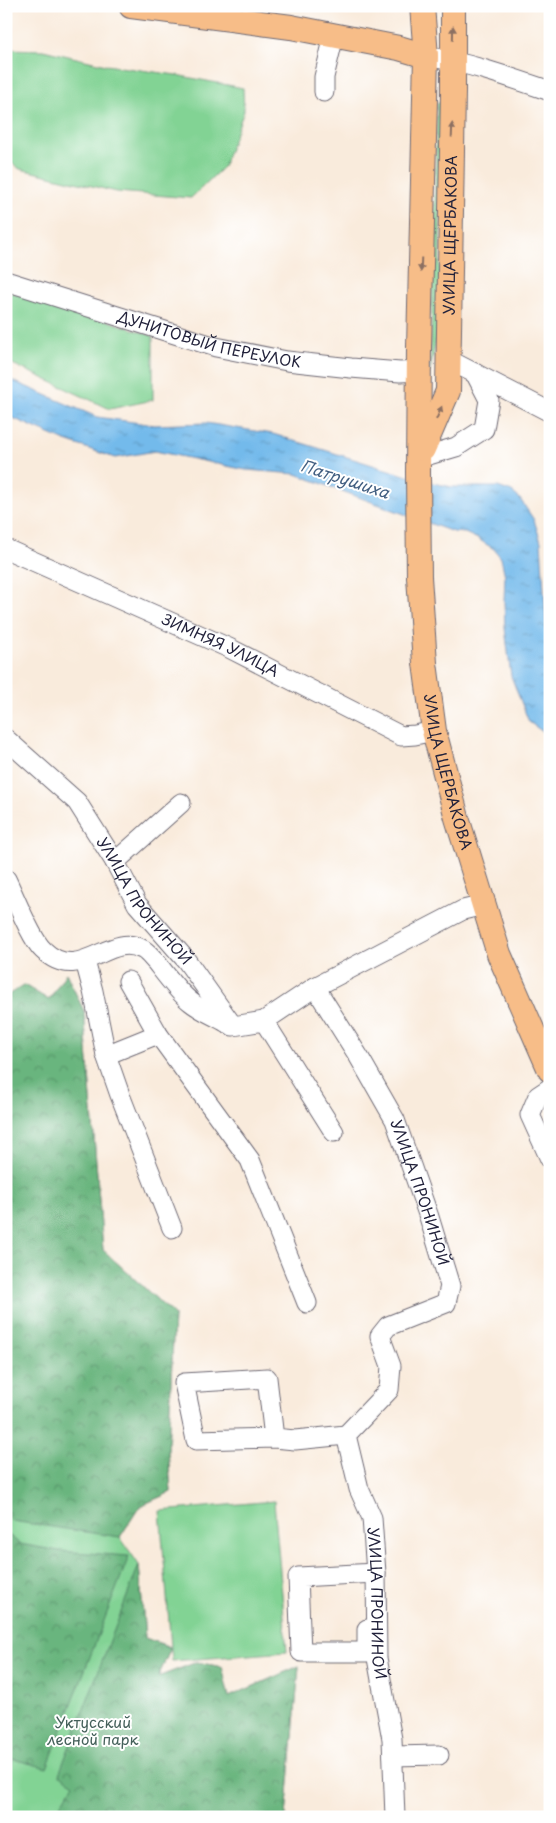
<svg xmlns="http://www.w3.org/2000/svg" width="556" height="1823" font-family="'Playpen Sans',sans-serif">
	<defs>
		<pattern id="forest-crowns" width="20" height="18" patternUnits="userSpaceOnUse" patternTransform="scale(1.25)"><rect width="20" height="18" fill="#69b57e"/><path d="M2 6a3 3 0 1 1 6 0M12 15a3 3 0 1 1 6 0" fill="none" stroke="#569368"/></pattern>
		<pattern id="water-ripples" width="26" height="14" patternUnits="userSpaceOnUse" patternTransform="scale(1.25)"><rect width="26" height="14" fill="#73baeb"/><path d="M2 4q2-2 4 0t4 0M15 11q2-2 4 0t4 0" fill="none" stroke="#5e97c0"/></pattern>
	</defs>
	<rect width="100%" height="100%" fill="#fff"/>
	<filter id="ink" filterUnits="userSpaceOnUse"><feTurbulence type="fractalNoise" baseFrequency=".02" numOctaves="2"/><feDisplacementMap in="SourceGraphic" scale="10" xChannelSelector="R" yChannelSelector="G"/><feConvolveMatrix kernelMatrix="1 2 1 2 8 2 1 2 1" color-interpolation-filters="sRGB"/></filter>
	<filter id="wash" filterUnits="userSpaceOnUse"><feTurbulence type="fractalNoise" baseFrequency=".0096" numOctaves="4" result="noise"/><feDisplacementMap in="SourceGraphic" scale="20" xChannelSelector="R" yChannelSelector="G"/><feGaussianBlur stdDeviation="1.12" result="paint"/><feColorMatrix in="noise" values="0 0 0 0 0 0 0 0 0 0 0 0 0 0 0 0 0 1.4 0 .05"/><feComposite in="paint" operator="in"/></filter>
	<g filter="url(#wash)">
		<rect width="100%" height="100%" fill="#f9ebdc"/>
		<g fill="#82d394" stroke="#527a68">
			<path d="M6 49 43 50 106 65 176 75 243 88 244 111 223 167 191 198 117 192 20 169 6 159Z"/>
			<path d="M437 103H442L439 326 430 372Z"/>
			<path d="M6 291 102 319 153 336V400L110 409 6 361Z"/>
			<path d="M66 973 84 1011 103 1250 174 1315 168 1450 171 1492 140 1506 120 1537 139 1565 145 1638 171 1647 160 1511 274 1501 287 1652 172 1661 171 1648 158 1677 197 1662 222 1667 229 1697 299 1666 286 1817H6V996L24 985 49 1000Z"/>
		</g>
		<g fill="url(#forest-crowns)" stroke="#466c5c">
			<path d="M66 973 84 1011 103 1250 174 1315 168 1450 171 1492 140 1506 120 1537 12 1521 6 1515V996L24 985 49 1000Z"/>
			<path d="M6 1533 20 1544 59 1551 129 1556 47 1768 13 1759 6 1785Z"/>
			<path d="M139 1565 145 1638 171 1648 158 1677 197 1662 222 1667 229 1697 299 1666 286 1817H52L74 1784 59 1774Z"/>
		</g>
		<path fill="url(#water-ripples)" stroke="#4a6e93" d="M6 378 97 417 155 425 206 423 273 434 424 481 452 487H498L512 492 520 499 534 520 541 542 547 640 550 652V737L529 722 511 676 505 628 504 601 505 576 501 558 494 549 478 539 465 533 453 532 296 474 246 470 155 451 115 458 63 440 6 415Z"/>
	</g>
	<g filter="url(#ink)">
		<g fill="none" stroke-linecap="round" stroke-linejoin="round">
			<g stroke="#6d6873" stroke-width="21">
				<g id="minor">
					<path d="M426 56C469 63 509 77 550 91"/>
					<path d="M324 92V77L334 36"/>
					<path id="s1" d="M6 281 216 347 287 361 351 368 400 372 419 371"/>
					<path d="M449 360 550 412"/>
					<path d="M419 458 456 447 484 429 489 400 475 373"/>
					<path id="s2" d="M6 549 229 648 401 736 415 735 434 731"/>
					<path id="s3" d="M6 739 77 802 115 862 137 904 186 960 233 1026 264 1021 315 987 463 910 484 905"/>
					<path d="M115 862 181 803"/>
					<path d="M6 879C14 895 31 939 43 950 80 986 109 931 142 949 147 951 152 958 156 962 166 975 179 993 191 1002 202 1011 216 1016 227 1023"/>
					<path d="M85 961 93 991 106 1055 120 1095 172 1228"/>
					<path d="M128 981 158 1034 250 1160 307 1303"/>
					<path id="s4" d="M315 987 359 1057 395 1120 429 1217 450 1286 446 1303 388 1326 380 1336 391 1366 389 1390 346 1435 359 1489 372 1518 376 1573 377 1658 392 1739 395 1817"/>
					<path d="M264 1021 334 1132"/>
					<path d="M106 1055 158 1034"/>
					<path d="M550 1088 538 1096 530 1115 550 1159"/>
					<path d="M274 1438 196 1440 184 1383 267 1378 274 1438 295 1440 346 1435"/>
					<path d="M367 1629V1652H301L298 1577 376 1573"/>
					<path d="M393 1756 439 1755"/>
				</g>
			</g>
			<g stroke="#6d6873" stroke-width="26">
				<g id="major">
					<path d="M131 6 291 27 399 48 426 56"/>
					<path id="s5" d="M422 6 426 56 419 347 418 472 419 577 425 663 434 731 457 818 499 954 550 1070"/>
					<path id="s6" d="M423 449 448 391 453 91V6"/>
				</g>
			</g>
			<use href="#minor" stroke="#fff" stroke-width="19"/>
			<use href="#major" stroke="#f7bd88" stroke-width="24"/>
		</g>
		<defs><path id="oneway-solid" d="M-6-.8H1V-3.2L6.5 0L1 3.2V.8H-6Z" transform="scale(1.25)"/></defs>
		<g fill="#8c7062">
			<use href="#oneway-solid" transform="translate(453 33) rotate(-89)"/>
			<use href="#oneway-solid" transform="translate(452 130) rotate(-88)"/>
			<use href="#oneway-solid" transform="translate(421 265) rotate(92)"/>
			<use href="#oneway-solid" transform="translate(439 413) rotate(-67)"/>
		</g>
	</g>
	<g text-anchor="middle" stroke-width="4" stroke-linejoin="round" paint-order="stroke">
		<g font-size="15" fill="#22223b" stroke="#fff">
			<text dy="5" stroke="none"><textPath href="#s6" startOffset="219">УЛИЦА ЩЕРБАКОВА</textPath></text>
			<text dy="5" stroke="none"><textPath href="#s1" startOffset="212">ДУНИТОВЫЙ ПЕРЕУЛОК</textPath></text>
			<text dy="5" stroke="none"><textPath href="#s2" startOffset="235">ЗИМНЯЯ УЛИЦА</textPath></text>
			<text dy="5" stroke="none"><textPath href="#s5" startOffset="769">УЛИЦА ЩЕРБАКОВА</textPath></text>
			<text dy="5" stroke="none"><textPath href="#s3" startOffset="215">УЛИЦА ПРОНИНОЙ</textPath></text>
			<text dy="5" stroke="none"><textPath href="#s4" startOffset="232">УЛИЦА ПРОНИНОЙ</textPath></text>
			<text dy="5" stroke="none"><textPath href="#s4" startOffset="714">УЛИЦА ПРОНИНОЙ</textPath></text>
		</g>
		<g font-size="15" fill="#44605a" stroke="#fff">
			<text x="93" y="1728">Уктусский<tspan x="93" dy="17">лесной парк</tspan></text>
		</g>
		<g font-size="16" font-style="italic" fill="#425f81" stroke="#fff">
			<text transform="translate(345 479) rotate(18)" y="6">Патрушиха</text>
		</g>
	</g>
	<rect width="556" height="1823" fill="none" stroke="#fff" stroke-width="25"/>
</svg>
